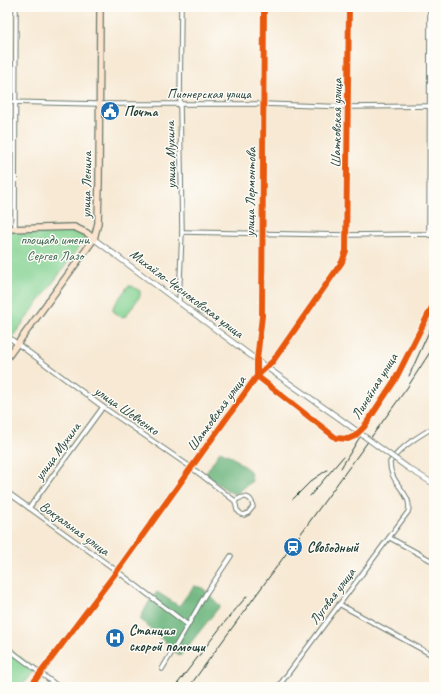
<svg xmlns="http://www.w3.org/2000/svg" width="441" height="694" font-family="Caveat,sans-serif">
	<rect width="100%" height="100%" fill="#fdfcf7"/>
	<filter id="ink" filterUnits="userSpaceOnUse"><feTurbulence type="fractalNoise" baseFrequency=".025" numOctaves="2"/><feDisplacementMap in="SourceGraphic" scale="8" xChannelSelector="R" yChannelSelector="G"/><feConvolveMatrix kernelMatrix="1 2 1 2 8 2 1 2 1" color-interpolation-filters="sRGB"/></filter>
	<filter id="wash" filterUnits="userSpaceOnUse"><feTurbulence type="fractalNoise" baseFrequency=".012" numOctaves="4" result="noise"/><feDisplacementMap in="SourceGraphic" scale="16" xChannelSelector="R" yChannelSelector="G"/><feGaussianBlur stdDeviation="0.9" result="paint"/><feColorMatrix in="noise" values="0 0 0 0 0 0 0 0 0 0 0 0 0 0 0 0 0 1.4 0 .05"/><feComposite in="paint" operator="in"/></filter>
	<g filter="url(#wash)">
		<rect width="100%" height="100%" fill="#f7e9d4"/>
		<g fill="#83d292" stroke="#518863">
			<path d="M74 227 86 238 11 339 7 336V231Z"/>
			<path d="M128 286H132L140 291V296L126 316 121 317 113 311V307Z"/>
			<path d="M7 648 35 668 21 687H7Z"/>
		</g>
		<g fill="#6ab47c" stroke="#447858">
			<path d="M220 451 231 456 250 471 252 481 240 491 235 494 230 492 205 475Z"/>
			<path d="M194 586 203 588 220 606 180 656 140 619 150 600 157 592 179 606Z"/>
		</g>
	</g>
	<g filter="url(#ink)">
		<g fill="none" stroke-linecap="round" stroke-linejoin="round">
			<g stroke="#6b796c" stroke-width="5.5">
				<g id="minor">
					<path d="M264 7 262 316 257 360V376L336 438 348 439 355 436 364 427 395 380 434 303"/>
					<path d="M7 102 99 104H263L348 107 434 106"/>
					<path d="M15 229 16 7"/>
					<path d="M182 232 346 235 423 234 434 235"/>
					<path d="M429 235 430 7"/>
					<path d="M179 302 182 232 180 104 181 7"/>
					<path d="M7 336 103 407 192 468 235 501 237 510 241 514 244 515 248 513 253 507C252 495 243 495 235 501"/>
					<path d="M7 492 117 571 188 625"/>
					<path d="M29 508 103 407"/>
					<path d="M390 538 434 562"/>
					<path d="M339 604 434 656"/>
					<path d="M7 648 59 687"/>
					<path d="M162 669 188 625 205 595 231 556"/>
					<path d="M30 687 117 571 257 376 273 361 342 262 346 251 349 7"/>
					<path d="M278 687 408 512C414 494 389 484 390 462 402 446 417 437 434 427"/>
				</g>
			</g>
			<g stroke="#6b796c" stroke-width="6">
				<g id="tertiary">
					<path d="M94 239 266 367 339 418"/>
					<path d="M408 468 434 484"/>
				</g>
			</g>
			<g stroke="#6b796c" stroke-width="8">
				<g id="secondary">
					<path d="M7 229 74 227 87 233 94 239"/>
					<path d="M7 358 94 239 98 223 99 183 100 7"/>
				</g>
			</g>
			<use href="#minor" stroke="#fff" stroke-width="3.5"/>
			<use href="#tertiary" stroke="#fff" stroke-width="4.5"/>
			<use href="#secondary" stroke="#fce5cf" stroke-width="5.5"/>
			<g stroke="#1f3d34" stroke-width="1">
				<path d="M432 371 434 368"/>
				<path d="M409 376 432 325"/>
				<path d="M341 468 358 440 393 389 434 311"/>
				<path d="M310 496 343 457"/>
				<path d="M293 499 311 481 327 470"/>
				<path d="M175 687 224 623 247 596"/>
				<path d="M189 687 407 388 434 346"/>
			</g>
			<g stroke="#6b796c" stroke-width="6" stroke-linecap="butt">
				<path id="tertiary-bridge" d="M339 418 408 468"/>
			</g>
			<use href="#tertiary-bridge" stroke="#fff" stroke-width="4.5"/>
			<g stroke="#fdfcf7" stroke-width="8">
				<g id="cycleway">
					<path d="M264 7 262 316 257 360V376L336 438 348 439 355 436 364 427 395 380 434 303"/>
					<path d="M30 687 117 571 257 376 273 361 342 262 346 251 349 7"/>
				</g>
			</g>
			<use href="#cycleway" stroke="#e8590c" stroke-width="6"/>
		</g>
	</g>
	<defs>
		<g id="civic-disc" transform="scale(1)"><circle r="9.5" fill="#1f6fb2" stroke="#fdfcf7"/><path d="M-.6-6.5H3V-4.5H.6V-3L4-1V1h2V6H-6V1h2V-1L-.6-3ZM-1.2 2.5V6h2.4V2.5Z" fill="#fff"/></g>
		<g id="station-disc" transform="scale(1)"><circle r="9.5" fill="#1f6fb2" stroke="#fdfcf7"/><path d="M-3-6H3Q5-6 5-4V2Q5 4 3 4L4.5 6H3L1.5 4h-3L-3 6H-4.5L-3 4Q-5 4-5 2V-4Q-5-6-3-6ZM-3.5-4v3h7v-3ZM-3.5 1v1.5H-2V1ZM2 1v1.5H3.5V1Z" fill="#fff"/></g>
		<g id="hospital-disc" transform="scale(1)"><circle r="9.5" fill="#1f6fb2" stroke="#fdfcf7"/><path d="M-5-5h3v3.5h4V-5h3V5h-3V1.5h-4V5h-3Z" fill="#fff"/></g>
	</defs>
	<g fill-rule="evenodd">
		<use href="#civic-disc" x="110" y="111"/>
		<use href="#station-disc" x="293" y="547"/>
		<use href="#hospital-disc" x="115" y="638"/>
	</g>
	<g text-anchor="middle" stroke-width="3" stroke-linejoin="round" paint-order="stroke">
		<g font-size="14" fill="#1f3d34" stroke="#fdfcf7">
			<text x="209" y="98">Пионерская улица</text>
			<text transform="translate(336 123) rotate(-89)" y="5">Шатковская улица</text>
			<text transform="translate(170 155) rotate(-91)" y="5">улица Мухина</text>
			<text transform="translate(86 185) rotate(-89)" y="5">улица Ленина</text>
			<text transform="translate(250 192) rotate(-89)" y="5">улица Лермонтова</text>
			<text transform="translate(187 293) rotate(37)" y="5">Михайло-Чесноковская улица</text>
			<text transform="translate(374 386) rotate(-58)" y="5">Линейная улица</text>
			<text transform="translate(127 410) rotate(35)" y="5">улица Шевченко</text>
			<text transform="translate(216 413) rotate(-54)" y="5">Шатковская улица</text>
			<text transform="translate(57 451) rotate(-54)" y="5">улица Мухина</text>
			<text transform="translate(75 528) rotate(36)" y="5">Вокзальная улица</text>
			<text transform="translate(332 596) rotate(-53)" y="5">Луговая улица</text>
		</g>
		<g font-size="14" font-weight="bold" fill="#1f3d34" stroke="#fdfcf7" text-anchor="start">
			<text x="124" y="116">Почта</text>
			<text x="307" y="552">Свободный</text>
			<text x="129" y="635">Станция<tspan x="129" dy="16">скорой помощи</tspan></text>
		</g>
		<g font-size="14" fill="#38624c" stroke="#fdfcf7">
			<text x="55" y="244">площадь имени<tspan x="55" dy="16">Сергея Лазо</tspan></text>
		</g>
	</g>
	<rect width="441" height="694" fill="none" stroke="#fdfcf7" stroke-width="24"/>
</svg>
